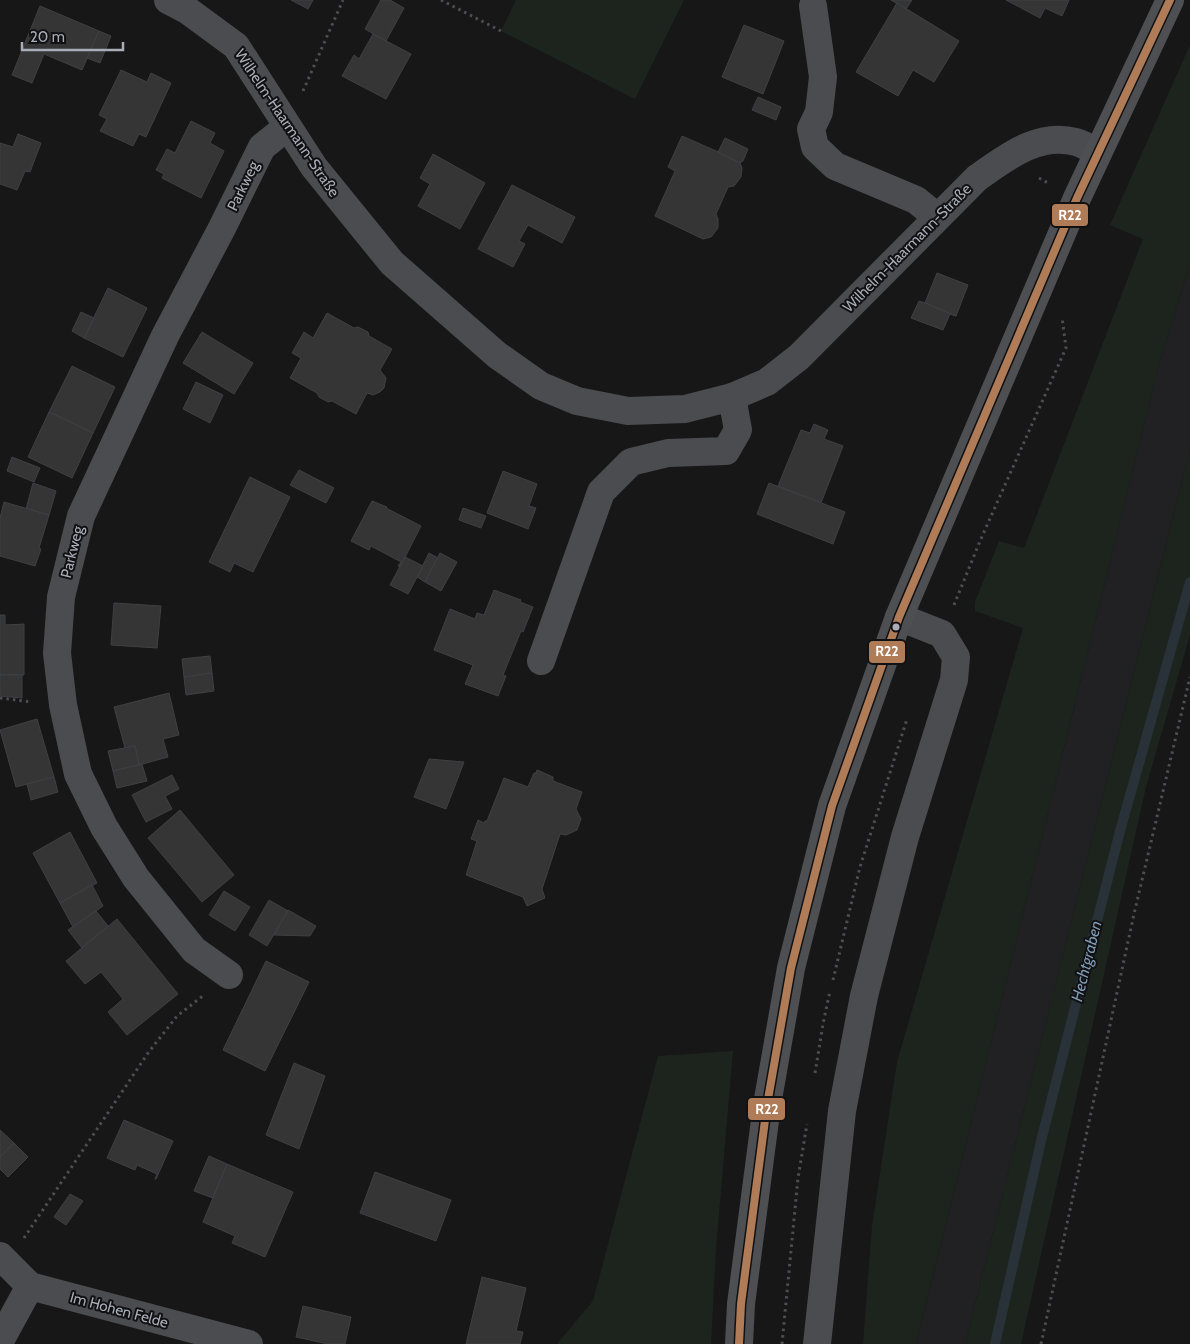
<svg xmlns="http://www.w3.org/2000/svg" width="1190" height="1344" font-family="Cabin,sans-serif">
	<rect width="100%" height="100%" fill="#171717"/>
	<path fill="#212123" d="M1190 263V449L965 1344H916L1159 365Z"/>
	<g fill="#1d241e">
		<path d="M516 0H684L635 99 501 31Z"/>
		<path d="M1190 45V263L1159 365 916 1344H863L872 1226 897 1062 1023 628 975 611V602L999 541 1024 548 1143 239 1110 225Z"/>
		<path d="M1190 449V635L1146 787 1021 1344H965Z"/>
		<path d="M733 1051 716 1248 711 1344H557L593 1301 658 1056Z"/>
	</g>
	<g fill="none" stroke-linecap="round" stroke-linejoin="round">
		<path stroke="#2a3239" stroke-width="10" d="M995 1344 1041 1141 1120 831 1190 582"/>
	</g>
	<g fill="#353536" stroke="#3f4043">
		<path d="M291 0H313L308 9Z"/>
		<path d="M381 0H390L404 8 386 41 365 29Z"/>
		<path d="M891 0H912L906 9Z"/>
		<path d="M1006 0H1069L1062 16 1045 8 1040 18Z"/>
		<path d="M897 3 959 41 934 82 913 70 898 96 856 72Z"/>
		<path d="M40 6 99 31 82 70 44 54 32 83 12 75Z"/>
		<path d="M744 25 784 41 763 94 722 77Z"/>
		<path d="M99 31 111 36 100 63 87 58Z"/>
		<path d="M373 34 411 54 386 99 342 76 354 55 359 59Z"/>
		<path d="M121 70 147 82 151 73 171 83 146 137 139 134 133 146 100 131 107 119 99 115Z"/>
		<path d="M758 97 781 107 776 120 752 110Z"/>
		<path d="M191 121 215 133 210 143 224 151 201 198 162 178 164 174 156 170 167 149 175 153Z"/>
		<path d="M18 134 41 143 30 172 25 171 17 190 0 184V143L13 147Z"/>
		<path d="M682 136 739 161 742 168 741 177 734 186 728 187 716 214 718 219V228L711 237 703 239 655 216 675 171 668 167Z"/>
		<path d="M725 138 748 149 743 161 740 163 718 152Z"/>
		<path d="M433 154 485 183 460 229 418 206 430 184 420 178Z"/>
		<path d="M512 185 575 217 562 243 528 225 519 241 525 244 513 267 478 249Z"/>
		<path d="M937 273 968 285 956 316 925 303Z"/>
		<path d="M108 288 147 308 123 357 84 338Z"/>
		<path d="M919 301 925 303 956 316 950 314 943 330 911 318Z"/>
		<path d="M81 312 94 318 84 338 72 331Z"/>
		<path d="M327 313 354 328 358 327 368 332 369 336 392 349 380 370 386 378 384 388 380 392 373 395 367 393 356 414 332 401 328 402 319 397 317 393 290 378 301 358 292 353 304 332 313 338Z"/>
		<path d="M202 332 253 363 234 394 183 363Z"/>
		<path d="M72 366 115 387 93 433 49 412Z"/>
		<path d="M196 382 223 395 210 423 183 409Z"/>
		<path d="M49 412 93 433 72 478 28 457Z"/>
		<path d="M814 424 828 430 824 439 843 446 821 503 778 486 801 430 810 433Z"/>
		<path d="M12 457 40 468 34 482 7 471Z"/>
		<path d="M299 470 334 488 326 503 290 485Z"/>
		<path d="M503 471 537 484 529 506 536 508 528 529 487 513Z"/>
		<path d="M250 477 290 497 253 572 234 563 230 572 209 562Z"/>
		<path d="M33 483 56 491 49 515 26 509Z"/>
		<path d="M769 483 845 512 833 544 757 514Z"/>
		<path d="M372 501 387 507 386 508 421 526 400 567 398 566 401 562 371 546 369 550 351 541Z"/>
		<path d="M4 502 49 515 39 548 41 549 35 566 0 556V518Z"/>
		<path d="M463 508 486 516 481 528 459 520Z"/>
		<path d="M429 553 438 558 425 582 417 577Z"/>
		<path d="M440 553 457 562 441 591 425 582Z"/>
		<path d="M405 557 423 566 408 594 390 585Z"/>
		<path d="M494 590 521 600 520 602 533 607 523 632 521 631 503 675 506 676 498 696 465 684 473 665 434 650 450 609 475 619 477 613 484 615Z"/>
		<path d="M114 603 161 606 157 648 111 645Z"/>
		<path d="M0 615H5V625L24 624V675H0Z"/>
		<path d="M210 656 212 673 184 677 182 659Z"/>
		<path d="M212 673 214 691 186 695 184 677Z"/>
		<path d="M0 675H22V698L0 696Z"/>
		<path d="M169 693 179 735 163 739 168 757 139 765 135 746 125 748 114 707Z"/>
		<path d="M37 719 54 777 16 787 0 730Z"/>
		<path d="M135 746 139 765 113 771 108 751Z"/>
		<path d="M429 759 464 762 446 809 414 797Z"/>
		<path d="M142 764 147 781 117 788 113 771Z"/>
		<path d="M537 770 553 777V781L582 792 576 809 581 819 577 830 566 835 560 834 542 889 545 898 527 906 523 897 466 875 477 841 471 839 478 820 484 823 485 821H487L504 778 528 787 534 773H536Z"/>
		<path d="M172 775 179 789 165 796 172 809 146 822 132 795Z"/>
		<path d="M54 777 58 792 31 800 27 784Z"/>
		<path d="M180 810 234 875 202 902 148 838Z"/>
		<path d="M70 832 97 883 60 903 33 853Z"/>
		<path d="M92 885 103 906 73 927 60 903Z"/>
		<path d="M224 891 250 907 235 931 209 915Z"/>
		<path d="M269 900 288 911 267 946 249 935Z"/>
		<path d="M288 910 316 926 310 936 274 935Z"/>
		<path d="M96 911 108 926 82 948 68 930Z"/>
		<path d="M117 919 178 994 127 1035 108 1012 123 999 101 972 85 984 66 961Z"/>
		<path d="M266 961 309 982 265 1071 223 1050Z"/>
		<path d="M294 1063 325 1076 299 1149 266 1135Z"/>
		<path d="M124 1120 173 1141 156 1179H155L157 1174 137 1165 135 1170 107 1158Z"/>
		<path d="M0 1130 14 1143 0 1157Z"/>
		<path d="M14 1143 28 1157 8 1177 0 1169V1157Z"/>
		<path d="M209 1156 227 1164 213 1198 194 1191Z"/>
		<path d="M227 1164 293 1192 265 1257 232 1243 235 1236 203 1222Z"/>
		<path d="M375 1172 451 1200 436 1241 360 1213Z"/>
		<path d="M70 1194 83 1201 66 1225 54 1217Z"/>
		<path d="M482 1277 526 1288 516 1331 523 1332 520 1344H466Z"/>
		<path d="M303 1306 351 1317 345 1344H328L296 1337Z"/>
	</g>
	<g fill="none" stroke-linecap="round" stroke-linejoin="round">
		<g stroke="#4d4e52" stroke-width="3" stroke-dasharray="2.5 4" stroke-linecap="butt">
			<path d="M441 0 501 31"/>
			<path d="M303 91 343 0"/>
			<path d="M1039 178 1050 184"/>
			<path d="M954 605 980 541 1066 348 1062 317"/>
			<path d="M0 698 32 702"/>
			<path d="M833 980 860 867 907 719"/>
			<path d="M815 1073 823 1024 830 991"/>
			<path d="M24 1238 148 1053 177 1016 204 995"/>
			<path d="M782 1344 798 1178 807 1124"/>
			<path d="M1041 1344 1134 914 1190 677"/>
		</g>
		<g stroke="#4b4c50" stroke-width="28">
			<path d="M168 0 187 10 236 46 314 167 392 263 497 355 541 386 577 401 628 411 685 409 732 397 767 382 799 357 977 178C1007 157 1038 132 1076 142 1084 144 1091 149 1097 153"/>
			<path d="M813 6 823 77 819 112 811 129 815 147 835 166 916 200 937 217"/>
			<path d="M541 661 601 492 631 462 668 453 726 451 738 430 732 397"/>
			<path d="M229 975 194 950 136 878 104 827 78 774 63 705 57 653 61 597 81 516 165 336 222 228 262 147 287 127"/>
			<path d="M0 1256 30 1286 249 1344"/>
			<path d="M0 1341 30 1286"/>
			<path d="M817 1344 842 1111 864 996 905 837 954 680 956 657 942 634 899 617"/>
		</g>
		<path stroke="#4d4f52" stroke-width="28" d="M739 1344 741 1304 767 1105 791 968 832 806 899 617 1077 198 1170 0"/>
		<g stroke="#111113" stroke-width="11">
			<path id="bus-1" d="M739 1344 741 1304 767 1105 791 968 832 806 899 617 1077 198 1170 0"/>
		</g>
		<use href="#bus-1" stroke="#b07c57" stroke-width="8"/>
	</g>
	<circle fill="#a8adb8" stroke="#111113" stroke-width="2" cx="896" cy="627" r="4.5"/>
	<g text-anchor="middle" stroke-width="4" stroke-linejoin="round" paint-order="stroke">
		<g font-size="15" fill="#a8adb8" stroke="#111113">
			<text transform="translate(287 123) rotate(56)" y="5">Wilhelm-Haarmann-Straße</text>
			<text transform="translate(243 186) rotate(-64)" y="5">Parkweg</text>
			<text transform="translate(907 248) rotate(-45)" y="5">Wilhelm-Haarmann-Straße</text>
			<text transform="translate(72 552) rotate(-76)" y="5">Parkweg</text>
			<text transform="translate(119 1310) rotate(15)" y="5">Im Hohen Felde</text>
		</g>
		<g font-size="16" font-style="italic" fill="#7f9bb3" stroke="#111113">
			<text transform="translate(1086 961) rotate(-76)" y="6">Hechtgraben</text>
		</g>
	</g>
	<g stroke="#111113" stroke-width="2">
		<rect x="1051" y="203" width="38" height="24" rx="5" fill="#b07c57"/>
		<rect x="868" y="640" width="38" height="24" rx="5" fill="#b07c57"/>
		<rect x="747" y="1097" width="39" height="24" rx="5" fill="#b07c57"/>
	</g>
	<g font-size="14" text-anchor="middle" font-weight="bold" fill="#fff">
		<text x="1070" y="220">R22</text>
		<text x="887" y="656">R22</text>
		<text x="767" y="1114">R22</text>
	</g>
	<path d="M22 42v8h101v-8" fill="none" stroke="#a8adb8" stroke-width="2.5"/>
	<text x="30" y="42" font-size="15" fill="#a8adb8" stroke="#111113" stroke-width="4" paint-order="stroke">20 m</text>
</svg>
